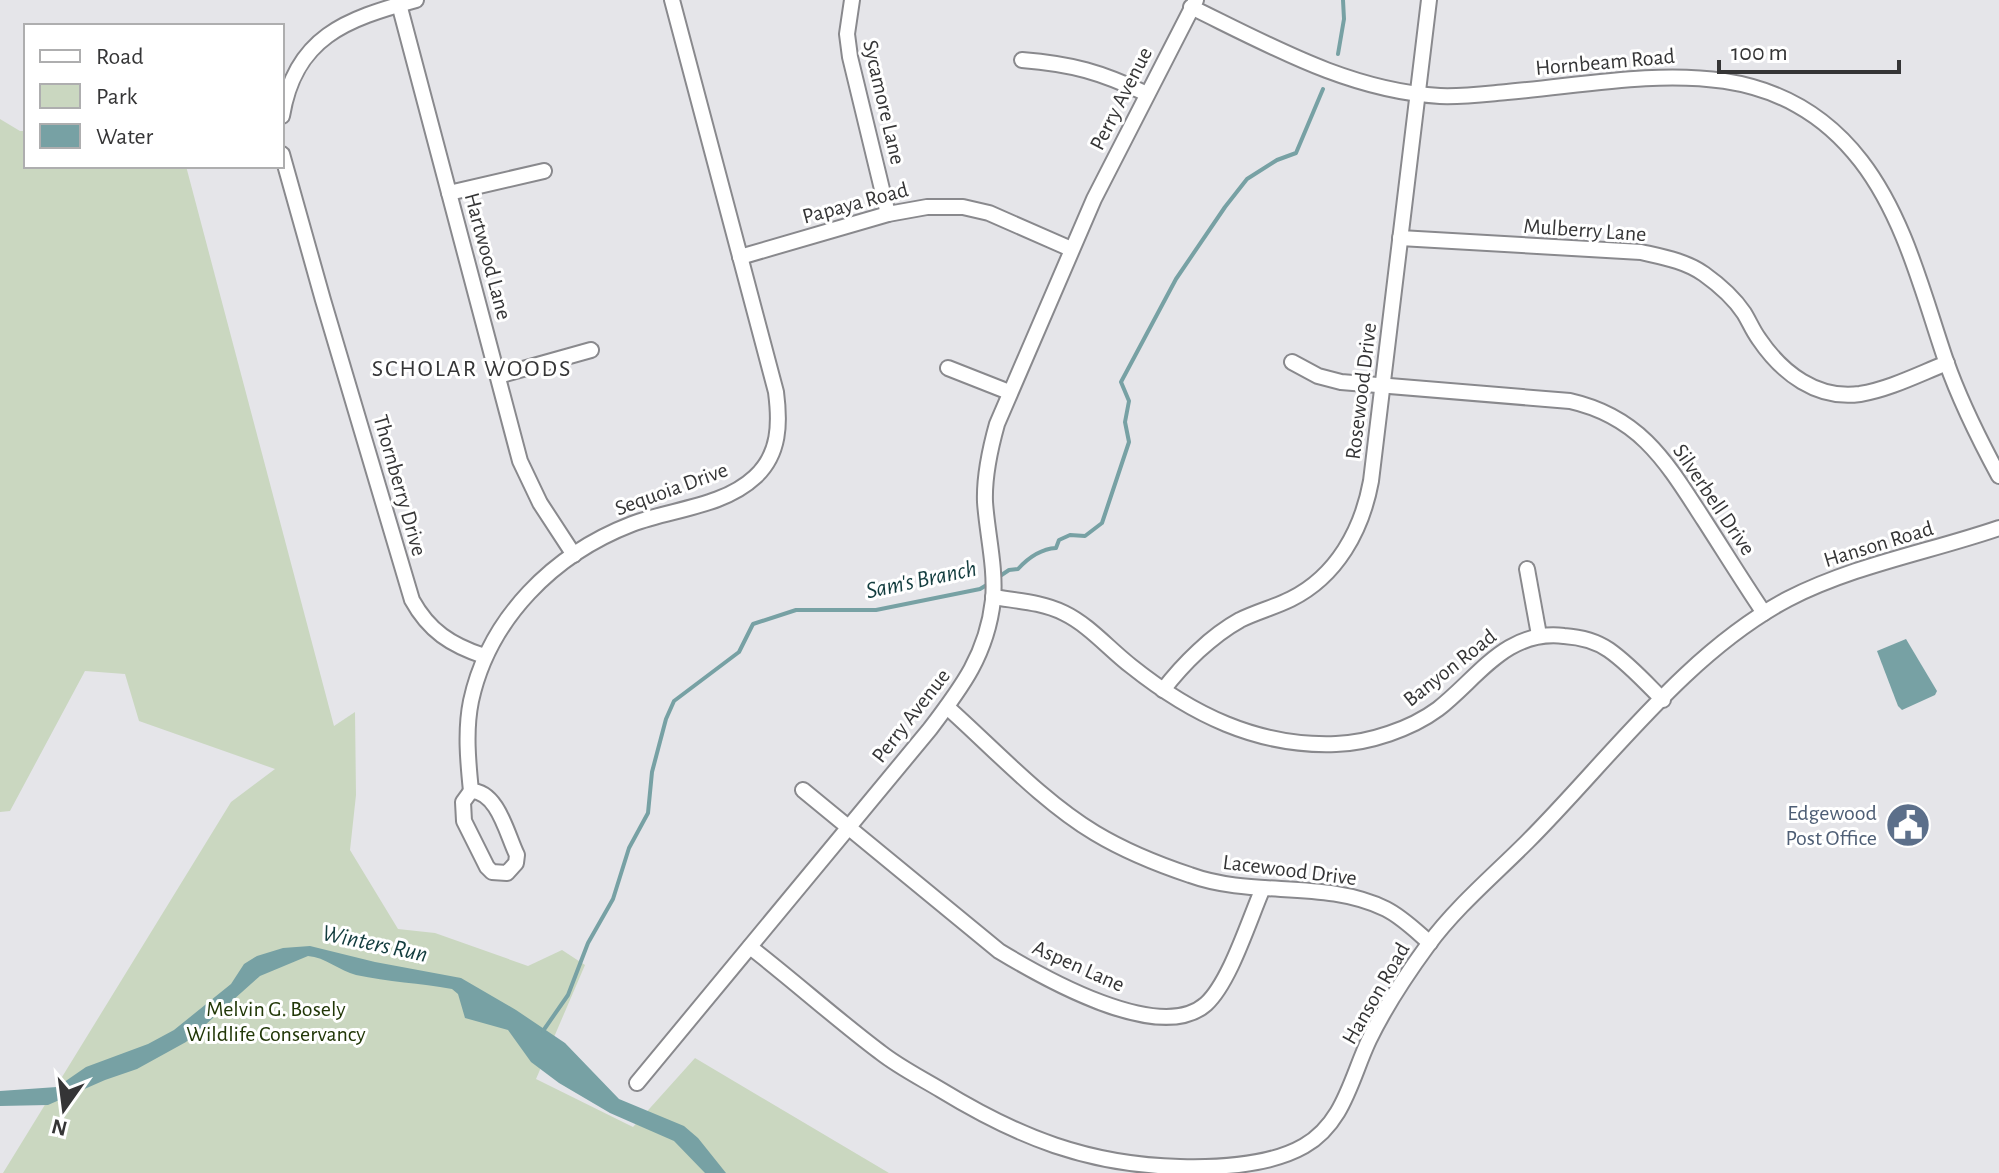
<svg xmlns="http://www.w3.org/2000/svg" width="1999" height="1173" font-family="'Alegreya Sans',sans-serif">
	<rect width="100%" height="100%" fill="#e5e5e9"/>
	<path fill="#cad7c0" d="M0 119 20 131H26V166H186L334 726 355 712 356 795 350 850 398 929 435 933 528 966 562 950 585 965 536 1079 633 1127 695 1058 889 1173H3L231 802 275 769 139 721 125 674 85 671 10 811 0 812Z"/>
	<g fill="#77a1a4">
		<path d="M1906 639 1937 691 1935 695 1902 710 1898 706 1877 651Z"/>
		<path d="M310 946 375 962 461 978 516 1010 565 1043 619 1099 684 1126 698 1138 726 1173H705L674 1141 610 1113 559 1083 531 1062 508 1030 465 1018 458 994 452 989C420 983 388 982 356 975 340 971 325 957 308 956L260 976 186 1042 137 1069 105 1080 48 1105 0 1106V1091L57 1087 86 1067 148 1044 174 1030 231 984 244 964 257 956 283 948Z"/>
	</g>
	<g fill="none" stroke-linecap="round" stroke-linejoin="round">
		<g stroke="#77a1a4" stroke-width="4">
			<path d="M1338 54 1344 19 1343 0"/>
			<path d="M997 578 1009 570 1018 569C1028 558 1040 549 1056 548L1059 540 1070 535 1085 536 1102 523 1129 442 1125 422 1129 401 1121 382 1176 279 1225 207 1247 179 1277 160 1296 153 1323 89"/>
			<path d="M543 1031 568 995 588 943 613 899 629 848 648 813 652 772 666 719 674 701 739 652 753 624 796 610H876L980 589 990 583"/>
		</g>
		<g stroke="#89898d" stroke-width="18">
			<g id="minor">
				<path d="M852 0 847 34 850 57 888 214"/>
				<path d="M399 4 520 461 540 503 574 555"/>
				<path d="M1191 7C1271 46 1350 91 1440 96 1462 97 1485 94 1507 92 1634 81 1770 43 1861 161 1905 218 1923 294 1946 361 1960 401 1979 439 1999 476"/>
				<path d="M1022 60C1072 64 1101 72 1147 94"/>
				<path d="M282 116C295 37 346 19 416 0"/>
				<path d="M282 154 323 300 412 600C429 631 451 645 484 656"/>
				<path d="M449 193 544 171"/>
				<path d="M1400 238 1641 252C1663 257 1686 261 1704 274 1718 284 1734 298 1744 313 1749 321 1753 331 1759 339 1782 373 1817 400 1860 394 1890 389 1919 374 1947 363"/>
				<path d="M740 257 888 214 927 207H963L989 213 1071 249"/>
				<path d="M1292 362 1318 376 1341 382 1570 401C1641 417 1667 463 1704 520 1724 551 1743 582 1764 613"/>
				<path d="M948 368 1009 392"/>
				<path d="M498 376 591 350"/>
				<path d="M1527 569 1539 635"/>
				<path d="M993 597C1017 601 1042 602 1064 613 1089 625 1109 649 1131 666 1191 714 1257 747 1336 744 1369 743 1411 729 1438 709 1478 678 1506 629 1564 636 1580 637 1596 641 1609 650 1629 664 1646 683 1663 700"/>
				<path d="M1163 690C1183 664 1211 636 1240 620 1256 612 1275 607 1291 599 1337 576 1362 530 1371 481L1429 0"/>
				<path d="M947 707C993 748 1043 802 1095 833 1125 851 1157 864 1190 875 1253 898 1325 879 1386 909 1402 917 1416 931 1430 943"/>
				<path d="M803 790 999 951C1042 977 1160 1045 1206 1004 1230 982 1249 920 1263 888"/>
				<path d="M471 791C468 762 465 730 471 701 489 618 554 554 632 524 671 509 723 507 755 477 780 454 780 423 776 392L672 0"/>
				<path d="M471 791C498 791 507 835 517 855L516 863 507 873 492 872 487 867 464 821 463 802Z"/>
				<path d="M750 947C794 981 836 1019 880 1052 899 1067 921 1078 941 1090 1018 1137 1088 1165 1180 1167 1219 1168 1269 1166 1304 1146 1344 1123 1351 1078 1369 1040 1385 1007 1406 975 1428 945 1456 907 1493 876 1527 842 1608 761 1686 653 1788 599 1854 565 1929 552 1999 528"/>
				<path d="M637 1083 930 729C962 687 987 654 993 600 996 568 987 533 985 502 984 475 990 449 997 424L1094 199 1196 0"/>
			</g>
		</g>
		<use href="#minor" stroke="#fff" stroke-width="14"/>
	</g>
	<defs>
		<g id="civic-disc" transform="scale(2.3)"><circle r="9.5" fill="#5c6f8a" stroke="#fff"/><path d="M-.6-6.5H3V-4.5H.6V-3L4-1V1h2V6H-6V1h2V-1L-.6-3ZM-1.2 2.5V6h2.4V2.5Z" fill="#fff"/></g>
	</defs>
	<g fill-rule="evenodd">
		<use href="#civic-disc" x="1908" y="825"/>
	</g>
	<g text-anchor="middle" stroke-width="6" stroke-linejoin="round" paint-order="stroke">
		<g font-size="22" fill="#353536" stroke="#fff">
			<text transform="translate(1605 61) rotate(-5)" y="8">Hornbeam Road</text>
			<text transform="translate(1120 98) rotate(-63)" y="8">Perry Avenue</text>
			<text transform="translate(885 102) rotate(77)" y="8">Sycamore Lane</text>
			<text transform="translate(855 202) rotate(-15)" y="8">Papaya Road</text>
			<text transform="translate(1585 229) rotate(4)" y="8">Mulberry Lane</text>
			<text transform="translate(489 256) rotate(75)" y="8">Hartwood Lane</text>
			<text transform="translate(1360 391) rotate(-83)" y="8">Rosewood Drive</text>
			<text transform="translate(401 485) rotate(74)" y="8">Thornberry Drive</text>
			<text transform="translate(671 488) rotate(-20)" y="8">Sequoia Drive</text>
			<text transform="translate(1715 499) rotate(56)" y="8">Silverbell Drive</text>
			<text transform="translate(1878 543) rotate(-17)" y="8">Hanson Road</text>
			<text transform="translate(1449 667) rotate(-38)" y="8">Banyon Road</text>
			<text transform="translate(910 715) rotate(-52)" y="8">Perry Avenue</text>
			<text transform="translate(1290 869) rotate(7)" y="8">Lacewood Drive</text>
			<text transform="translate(1079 965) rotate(24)" y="8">Aspen Lane</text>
			<text transform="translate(1375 993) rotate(-60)" y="8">Hanson Road</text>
		</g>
		<g font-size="22" fill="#4e5e75" stroke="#fff" text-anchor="end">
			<text x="1877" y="820">Edgewood<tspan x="1877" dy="25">Post Office</tspan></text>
		</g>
		<g font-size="22" fill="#213707" stroke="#fff">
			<text x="276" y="1016">Melvin G. Bosely<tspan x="276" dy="25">Wildlife Conservancy</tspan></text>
		</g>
		<g font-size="24" letter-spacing="2" fill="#353536" stroke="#fff">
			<text x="472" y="376">SCHOLAR WOODS</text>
		</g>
		<g font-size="24" font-style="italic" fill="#123c3e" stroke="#fff">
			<text transform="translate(921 579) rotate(-12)" y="8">Sam's Branch</text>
			<text transform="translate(375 943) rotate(12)" y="8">Winters Run</text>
		</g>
	</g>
	<rect x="24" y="24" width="260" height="144" fill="#ffffff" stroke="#aeaeaf" stroke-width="2"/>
	<rect x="40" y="50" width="40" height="12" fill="#ffffff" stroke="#aeaeaf" stroke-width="2"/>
	<text x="96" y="64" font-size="24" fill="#353536">Road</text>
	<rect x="40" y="84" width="40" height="24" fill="#cad7c0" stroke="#aeaeaf" stroke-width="2"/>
	<text x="96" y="104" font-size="24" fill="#353536">Park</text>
	<rect x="40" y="124" width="40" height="24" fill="#77a1a4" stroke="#aeaeaf" stroke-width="2"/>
	<text x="96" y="144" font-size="24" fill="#353536">Water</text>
	<g transform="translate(64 1109) rotate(194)" stroke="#ffffff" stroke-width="6" paint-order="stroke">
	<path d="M0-6L14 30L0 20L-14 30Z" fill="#353536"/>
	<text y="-12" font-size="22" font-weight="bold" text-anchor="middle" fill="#353536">N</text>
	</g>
	<path d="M1719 60v12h180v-12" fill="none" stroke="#353536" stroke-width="4"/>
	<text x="1731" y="60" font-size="24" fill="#353536" stroke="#ffffff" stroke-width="6" paint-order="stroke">100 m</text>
</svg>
